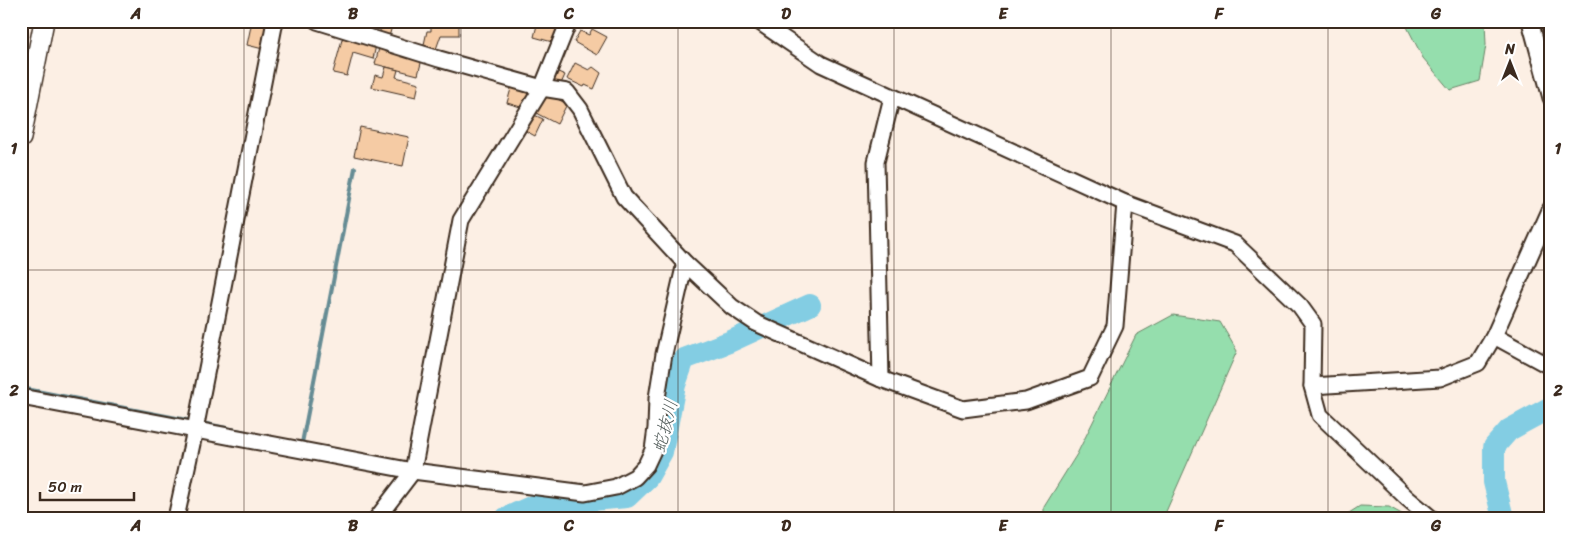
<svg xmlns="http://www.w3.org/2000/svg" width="1572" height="539" font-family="Sriracha,'Klee One',sans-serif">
	<rect width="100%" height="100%" fill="#fcefe4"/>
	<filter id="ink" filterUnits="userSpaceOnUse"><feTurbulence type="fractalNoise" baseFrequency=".02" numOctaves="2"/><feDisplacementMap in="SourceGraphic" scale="10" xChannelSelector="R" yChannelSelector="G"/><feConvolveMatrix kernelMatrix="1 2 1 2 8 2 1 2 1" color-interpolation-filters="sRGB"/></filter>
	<g filter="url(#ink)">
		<g fill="#95dead" stroke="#688466">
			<path d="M1404 21H1485L1486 45 1480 81 1450 90 1423 58Z"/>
			<path d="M1173 315 1220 322 1237 351 1164 516 1166 518H1044V507L1077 454 1136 335Z"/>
			<path d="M1360 506 1389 507 1409 518H1341Z"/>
		</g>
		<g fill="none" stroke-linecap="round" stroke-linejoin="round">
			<g stroke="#668c94" stroke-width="4">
				<path d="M21 388 187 420"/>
				<path d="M207 424 246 432"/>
				<path d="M299 442 302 443 355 168"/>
			</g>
			<g stroke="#83cde3" stroke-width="22">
				<path d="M506 518 535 505 627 497 648 477 662 452 675 385 684 359 729 342 810 305"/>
				<path d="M1503 518 1494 482V447L1509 430 1551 407"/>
			</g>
		</g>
		<g fill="#f5cba4" stroke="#3b2a1e">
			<path d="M252 21H269L263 49 247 45Z"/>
			<path d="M360 21H374L372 30 359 26Z"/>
			<path d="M431 21H459V35H441L435 52 423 49 427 31H431Z"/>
			<path d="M538 21 561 26 556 43 534 37Z"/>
			<path d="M382 24 392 26 389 37 379 34Z"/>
			<path d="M592 29 607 37 597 55 574 42 580 31 589 35Z"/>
			<path d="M343 36 376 45 373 59 353 53 347 76 333 73Z"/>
			<path d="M379 48 422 59 418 75 375 64Z"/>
			<path d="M575 63 589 70 593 67 601 73 594 89 585 85 584 87 567 79Z"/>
			<path d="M386 67 398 70 396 77 419 83 416 97 372 87 375 75 383 77Z"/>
			<path d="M556 71 565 75 559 88 550 83Z"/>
			<path d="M512 85 529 90 524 108 507 103Z"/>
			<path d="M544 92 567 104 557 124 534 112Z"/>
			<path d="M532 114 543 119 535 136 524 130Z"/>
			<path d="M360 127 409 137 403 166 354 156Z"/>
		</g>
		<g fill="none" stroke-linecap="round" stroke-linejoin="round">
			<g stroke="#3b2a1e" stroke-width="19">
				<g id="minor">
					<path d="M317 21 439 59 542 88 567 92 580 109 624 197 685 263 732 307 756 323 881 379 963 409 1026 401 1090 378 1115 326 1125 203"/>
					<path d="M758 21 821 64 1125 203 1235 244 1300 306 1313 324 1312 386 1320 415 1407 498 1431 518"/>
					<path d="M1530 21 1551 98"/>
					<path d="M1494 336 1551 367"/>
					<path d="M881 379 876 162 892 97"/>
					<path d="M1312 386 1440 378 1478 363 1494 336 1551 208"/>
					<path d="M21 397 413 471 585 493 616 487 635 477 646 465 653 450 656 428 657 398 664 354 685 263"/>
					<path d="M176 518 195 430 275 21"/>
					<path d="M377 518 413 471 461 220 542 88 569 21"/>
				</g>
			</g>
			<g stroke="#3b2a1e" stroke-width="22">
				<path id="major" d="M21 138 44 21"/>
			</g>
			<use href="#minor" stroke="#fff" stroke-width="15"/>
			<use href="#major" stroke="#fff" stroke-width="19"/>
		</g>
	</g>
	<path fill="none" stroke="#3b2a1e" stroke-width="1" stroke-opacity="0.55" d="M244 21V518M461 21V518M678 21V518M894 21V518M1111 21V518M1328 21V518M21 270H1551"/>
	<g text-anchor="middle" stroke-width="4.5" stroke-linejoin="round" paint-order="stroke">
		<g font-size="18" font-style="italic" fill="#515b59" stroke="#fff">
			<text transform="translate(665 426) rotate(-76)" y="6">蛇抜川</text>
		</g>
	</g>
	<rect width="1572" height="539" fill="none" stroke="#fff" stroke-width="55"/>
	<g transform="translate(1510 62)" stroke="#ffffff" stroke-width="4" paint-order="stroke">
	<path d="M0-4L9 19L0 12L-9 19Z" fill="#3b2a1e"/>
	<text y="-8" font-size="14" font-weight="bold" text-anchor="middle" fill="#3b2a1e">N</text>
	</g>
	<path d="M40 492v8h94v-8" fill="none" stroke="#3b2a1e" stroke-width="2.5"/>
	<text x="48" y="492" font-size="15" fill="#3b2a1e" stroke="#ffffff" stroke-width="4" paint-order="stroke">50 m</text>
	<rect x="28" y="28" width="1516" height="484" fill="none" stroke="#3b2a1e" stroke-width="2"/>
	<g font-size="16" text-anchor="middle" font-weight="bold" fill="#3b2a1e">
		<text x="136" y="19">A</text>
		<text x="353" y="19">B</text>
		<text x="569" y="19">C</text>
		<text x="786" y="19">D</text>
		<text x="1003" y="19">E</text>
		<text x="1219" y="19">F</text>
		<text x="1436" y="19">G</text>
		<text x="14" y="154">1</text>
		<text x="1558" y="154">1</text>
		<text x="14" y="396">2</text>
		<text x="1558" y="396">2</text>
		<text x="136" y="531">A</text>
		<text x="353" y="531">B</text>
		<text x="569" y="531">C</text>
		<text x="786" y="531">D</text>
		<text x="1003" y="531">E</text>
		<text x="1219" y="531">F</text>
		<text x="1436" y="531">G</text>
	</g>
</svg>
